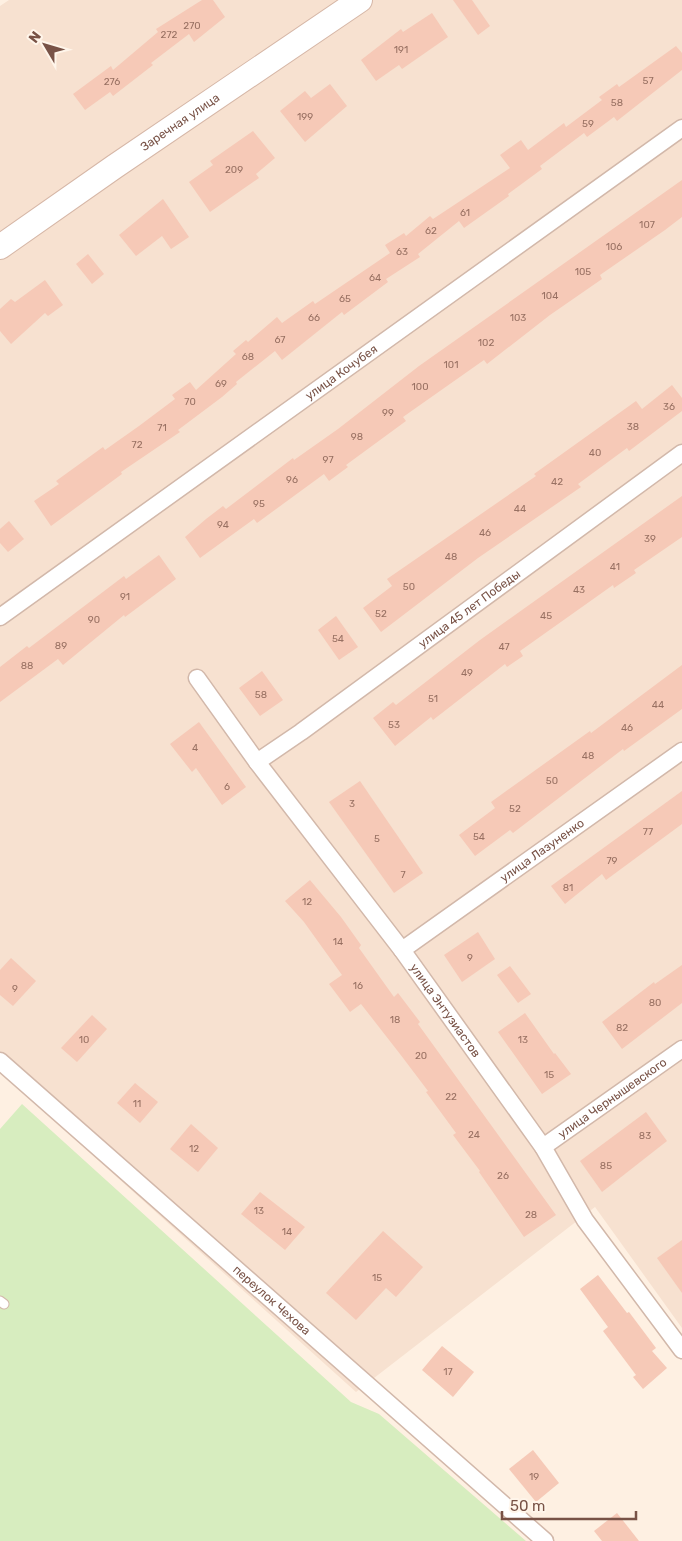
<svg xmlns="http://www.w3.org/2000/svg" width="682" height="1541" font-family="Rubik,sans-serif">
	<rect width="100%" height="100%" fill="#fef0e2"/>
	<path fill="#f7e1d0" d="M9 0H682V1328L595 1207 356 1392 0 1072V6Z"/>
	<path fill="#d7edbf" d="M22 1104 351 1402 379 1414 526 1541H0V1129Z"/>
	<g fill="#f6c9b7">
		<path d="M202 0H213L225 17 194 42 189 34 151 63 153 65 113 96 110 92 85 110 73 94 111 66 113 70 158 32 156 29Z"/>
		<path d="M453 0H472L490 26 478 35Z"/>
		<path d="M432 13 448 37 402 69 399 65 376 81 361 60 401 29 403 32Z"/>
		<path d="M676 46 682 53V70L617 121 614 117 587 137 584 133 540 166 542 169 508 194 509 196 464 228 459 221 418 254 420 257 386 279 388 282 344 315 342 312 282 360 275 351 236 382 237 384 222 397 178 430 180 432 121 472 122 474 51 526 34 501 59 484 56 481 103 447 105 450 139 426 175 399 172 395 190 382 196 390 236 354 233 351 246 340 248 342 277 317 282 323 313 301 315 304 390 253 385 245 404 233 406 236 430 216 433 219 510 168 500 155 521 140 528 150 564 123 566 127 602 100 599 97 617 84 619 87Z"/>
		<path d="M330 84 347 106 305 142 280 111 305 91 311 98Z"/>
		<path d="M253 131 275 158 256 174 259 178 210 212 189 182 213 165 210 161Z"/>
		<path d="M682 180V217L665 230 600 275 602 279 550 315 487 364 484 360 403 417 406 421 346 465 348 467 329 481 324 474 257 523 254 519 200 558 185 537 206 519 223 506 226 509 293 458 294 460 338 429 419 366Z"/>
		<path d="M163 199 189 237 171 249 162 236 136 256 119 235Z"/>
		<path d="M88 254 104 274 92 284 76 264Z"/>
		<path d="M45 280 63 305 48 316 45 313 11 344 0 331V309L11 299 15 302Z"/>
		<path d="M672 385 682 398V411L629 451 627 448 578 484 581 487 478 558 381 632 363 608 392 586 387 579 536 476 534 474 636 401 642 409Z"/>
		<path d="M682 496V537L634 570 636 573 614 588 613 585 520 651 523 656 507 667 505 664 433 720 431 717 395 746 373 718 393 702 396 705 480 640Z"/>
		<path d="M9 521 24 539 8 552 0 543V529Z"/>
		<path d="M159 555 176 579 125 617 124 615 63 665 58 659 0 702V667L27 646 29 648 124 576 126 579Z"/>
		<path d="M336 616 358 647 339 660 318 630Z"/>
		<path d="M682 665V709L624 751 623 749 513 833 510 830 475 856 459 835 495 808 491 802 590 731 591 733Z"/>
		<path d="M262 671 283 700 260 716 239 688Z"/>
		<path d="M199 722 246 787 222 805 196 768 192 772 170 744Z"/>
		<path d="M360 781 423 873 394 893 329 802Z"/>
		<path d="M682 791V824L606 880 602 874 565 904 551 886Z"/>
		<path d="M310 880 341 917 361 945 359 948 394 997 398 993 420 1022 418 1024 556 1215 524 1237 479 1172 480 1171 453 1135 456 1133 426 1092 428 1091 400 1054 361 1004 350 1012 329 984 342 975 304 922 285 901Z"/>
		<path d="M478 932 495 959 462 982 444 955Z"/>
		<path d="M11 958 36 981 13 1006 0 995V970Z"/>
		<path d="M682 965V1003L622 1049 602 1022 654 982 655 984Z"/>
		<path d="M510 966 531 994 518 1003 497 975Z"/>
		<path d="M525 1013 554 1054 555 1053 571 1074 542 1094 498 1032Z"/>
		<path d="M92 1015 107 1029 77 1062 61 1048Z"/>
		<path d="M135 1083 158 1102 140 1123 117 1103Z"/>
		<path d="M646 1112 667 1141 602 1192 580 1161Z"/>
		<path d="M191 1124 218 1148 198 1172 170 1149Z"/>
		<path d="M260 1192 305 1227 285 1250 241 1214Z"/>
		<path d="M383 1231 423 1267 396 1297 386 1288 356 1320 326 1293Z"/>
		<path d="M682 1240V1293L657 1258Z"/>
		<path d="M598 1275 627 1313 629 1312 656 1348 652 1351 667 1368 643 1389 633 1377 636 1375 603 1331 608 1327 580 1289Z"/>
		<path d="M442 1346 474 1372 453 1397 422 1370Z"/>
		<path d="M533 1450 559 1483 536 1502 509 1469Z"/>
		<path d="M617 1513 639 1541H602L594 1531Z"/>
	</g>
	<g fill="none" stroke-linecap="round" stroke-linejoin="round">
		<g stroke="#d2b8aa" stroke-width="11">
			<path id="lane" d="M0 1301 4 1304"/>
		</g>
		<g stroke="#d2b8aa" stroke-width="19">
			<g id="street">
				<path id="s1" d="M0 617 682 128"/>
				<path id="s2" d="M197 678 257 762 402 950 543 1147 585 1220 682 1350"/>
				<path id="s3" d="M257 762 301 732 682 453"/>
				<path id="s4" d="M402 950 682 751"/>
				<path id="s5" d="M0 1061 545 1541"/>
				<path id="s6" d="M543 1147 682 1049"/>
			</g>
		</g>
		<g stroke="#d6b7a7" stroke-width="26">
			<g id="secondary">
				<path id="s7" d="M0 247 114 167 360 0"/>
			</g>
		</g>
		<use href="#lane" stroke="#fff" stroke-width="9"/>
		<use href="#street" stroke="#fff" stroke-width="16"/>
		<use href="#secondary" stroke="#fff" stroke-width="24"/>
	</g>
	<g text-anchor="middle" stroke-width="4" stroke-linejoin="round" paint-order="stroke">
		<g font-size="10" fill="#987062">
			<text x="192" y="29">270</text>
			<text x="169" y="38">272</text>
			<text x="401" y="53">191</text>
			<text x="648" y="84">57</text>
			<text x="112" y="85">276</text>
			<text x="617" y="106">58</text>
			<text x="305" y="120">199</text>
			<text x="588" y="127">59</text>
			<text x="234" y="173">209</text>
			<text x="465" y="216">61</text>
			<text x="647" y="228">107</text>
			<text x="431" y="234">62</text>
			<text x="614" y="250">106</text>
			<text x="402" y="255">63</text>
			<text x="583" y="275">105</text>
			<text x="375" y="281">64</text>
			<text x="550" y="299">104</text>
			<text x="345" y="302">65</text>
			<text x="314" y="321">66</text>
			<text x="518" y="321">103</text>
			<text x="280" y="343">67</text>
			<text x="486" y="346">102</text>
			<text x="248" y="360">68</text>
			<text x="451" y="368">101</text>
			<text x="221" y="387">69</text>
			<text x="420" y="390">100</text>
			<text x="190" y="405">70</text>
			<text x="669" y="410">36</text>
			<text x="388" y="416">99</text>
			<text x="633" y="430">38</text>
			<text x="162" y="431">71</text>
			<text x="357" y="440">98</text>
			<text x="137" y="448">72</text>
			<text x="595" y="456">40</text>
			<text x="328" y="463">97</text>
			<text x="292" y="483">96</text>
			<text x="557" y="485">42</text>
			<text x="259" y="507">95</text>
			<text x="520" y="512">44</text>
			<text x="223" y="528">94</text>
			<text x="485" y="536">46</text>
			<text x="650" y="542">39</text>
			<text x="451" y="560">48</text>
			<text x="615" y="570">41</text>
			<text x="409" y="590">50</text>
			<text x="579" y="593">43</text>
			<text x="125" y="600">91</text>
			<text x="381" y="617">52</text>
			<text x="546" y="619">45</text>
			<text x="94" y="623">90</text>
			<text x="338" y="642">54</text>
			<text x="61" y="649">89</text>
			<text x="504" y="650">47</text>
			<text x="27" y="669">88</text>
			<text x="467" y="676">49</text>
			<text x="261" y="698">58</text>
			<text x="433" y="702">51</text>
			<text x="658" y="708">44</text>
			<text x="394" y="728">53</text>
			<text x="627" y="731">46</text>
			<text x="195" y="751">4</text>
			<text x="588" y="759">48</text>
			<text x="552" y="784">50</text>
			<text x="227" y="790">6</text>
			<text x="352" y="807">3</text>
			<text x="515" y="812">52</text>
			<text x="648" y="835">77</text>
			<text x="479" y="840">54</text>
			<text x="377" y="842">5</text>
			<text x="612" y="864">79</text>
			<text x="403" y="878">7</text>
			<text x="568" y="891">81</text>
			<text x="307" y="905">12</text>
			<text x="338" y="945">14</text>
			<text x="470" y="961">9</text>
			<text x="358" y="989">16</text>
			<text x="15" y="992">9</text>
			<text x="655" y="1006">80</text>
			<text x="395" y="1023">18</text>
			<text x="622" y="1031">82</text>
			<text x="84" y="1043">10</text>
			<text x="523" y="1043">13</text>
			<text x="421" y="1059">20</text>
			<text x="549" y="1078">15</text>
			<text x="451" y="1100">22</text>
			<text x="137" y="1107">11</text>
			<text x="474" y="1138">24</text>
			<text x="645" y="1139">83</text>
			<text x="194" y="1152">12</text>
			<text x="606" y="1169">85</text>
			<text x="503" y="1179">26</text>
			<text x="259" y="1214">13</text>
			<text x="531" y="1218">28</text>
			<text x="287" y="1235">14</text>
			<text x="377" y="1281">15</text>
			<text x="448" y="1375">17</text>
			<text x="534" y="1480">19</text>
		</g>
		<g font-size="12" fill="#785246" stroke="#fff5ea">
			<text dy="4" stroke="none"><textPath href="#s7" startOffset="219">Заречная улица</textPath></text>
			<text dy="4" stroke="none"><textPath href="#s1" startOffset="420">улица Кочубея</textPath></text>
			<text dy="4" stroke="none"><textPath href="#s3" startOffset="262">улица 45 лет Победы</textPath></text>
			<text dy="4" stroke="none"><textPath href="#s4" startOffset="172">улица Лазуненко</textPath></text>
			<text dy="4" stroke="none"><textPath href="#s2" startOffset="415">улица Энтузиастов</textPath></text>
			<text dy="4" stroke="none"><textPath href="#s6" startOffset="85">улица Чернышевского</textPath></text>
			<text dy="4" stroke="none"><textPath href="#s5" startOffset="362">переулок Чехова</textPath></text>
		</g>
	</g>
	<g transform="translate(45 45) rotate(308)" stroke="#fff5ea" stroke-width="4" paint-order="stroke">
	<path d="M0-4L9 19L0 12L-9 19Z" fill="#785246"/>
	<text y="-8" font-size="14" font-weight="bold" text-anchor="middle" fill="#785246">N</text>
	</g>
	<path d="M502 1511v8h134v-8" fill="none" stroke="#785246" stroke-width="2.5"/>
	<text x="510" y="1511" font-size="15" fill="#785246" stroke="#fff5ea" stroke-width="4" paint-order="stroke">50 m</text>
</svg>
